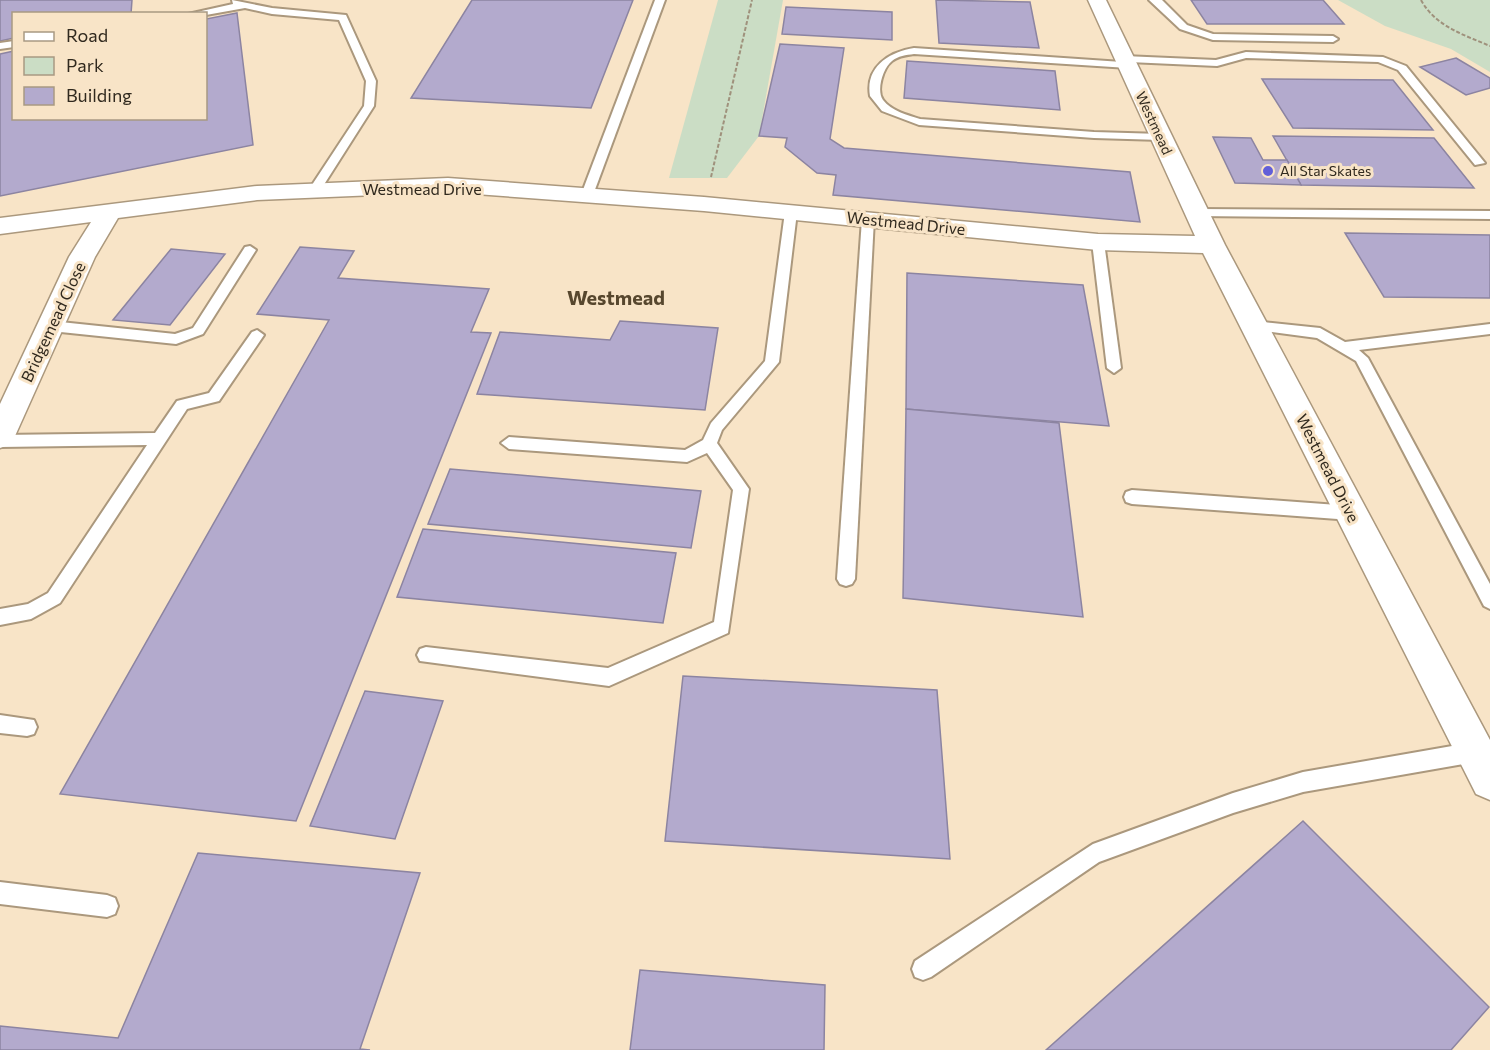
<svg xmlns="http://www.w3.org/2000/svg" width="1490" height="1050" font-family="Commissioner,sans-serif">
	<rect width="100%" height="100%" fill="#f8e4c7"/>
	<g fill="#cbddc5">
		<path d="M718 0H783L759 136 727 178H669Z"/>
		<path d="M1338 0H1490V72L1451 49 1385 26Z"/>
	</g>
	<g fill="#b3aacd" stroke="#8c84a1" stroke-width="1.5">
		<path d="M0 0H132L131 14H14V38L0 41Z"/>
		<path d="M472 0H633L591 108 411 98Z"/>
		<path d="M936 0 1030 2 1039 48 939 43Z"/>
		<path d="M1191 0H1323L1344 24H1207Z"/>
		<path d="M786 7 892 12V40L782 34Z"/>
		<path d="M237 13 253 145 0 196V54L14 51V118H206V19Z"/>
		<path d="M780 44 844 48 830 139 844 148 1130 172 1140 222 833 195 836 175 817 173 785 147 787 138 759 136Z"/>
		<path d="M1456 58 1490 78V88L1466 95 1420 67Z"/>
		<path d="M907 61 1055 71 1060 110 904 98Z"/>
		<path d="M1262 79 1393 80 1433 130 1293 128Z"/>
		<path d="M1273 136 1434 138 1474 188 1301 185Z"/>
		<path d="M1213 137 1251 138 1263 160H1287L1301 185 1235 183Z"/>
		<path d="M1345 233 1490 235V298L1384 297Z"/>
		<path d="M300 247 354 251 338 278 489 289 471 332 491 333 296 821 60 794 329 320 257 314Z"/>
		<path d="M171 249 225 254 170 325 113 320Z"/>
		<path d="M907 273 1083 285 1109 426 906 409Z"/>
		<path d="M620 321 718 328 705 410 477 394 500 332 610 340Z"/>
		<path d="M906 409 1059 423 1083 617 903 598Z"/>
		<path d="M450 469 701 491 691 548 428 524Z"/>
		<path d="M423 529 676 553 663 623 397 597Z"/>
		<path d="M683 676 937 690 950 859 665 841Z"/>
		<path d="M365 691 443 701 395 839 310 826Z"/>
		<path d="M1303 821 1489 1007 1451 1050H1046Z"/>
		<path d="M198 853 420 873 360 1049 370 1050H0V1026L118 1038Z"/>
		<path d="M640 970 825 985 824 1050H630Z"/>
	</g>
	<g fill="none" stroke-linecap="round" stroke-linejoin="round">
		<g stroke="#ab987d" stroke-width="4">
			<g id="lane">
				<path d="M232 0 272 8 346 15 376 81 374 106 318 194 308 191 364 106 366 81 339 20 272 14 245 8 206 15 188 14 233 4Z"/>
				<path d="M655 0H665L593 195 583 198 581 195Z"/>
				<path d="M1149 0H1162L1187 25 1213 34 1333 36 1338 39 1333 42 1213 40 1180 29Z"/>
				<path d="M14 41V47L0 49V43Z"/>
				<path d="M914 48 1122 62 1119 59 1124 56 1216 60 1246 52 1383 57 1406 66 1485 163 1475 165 1398 70 1378 62 1246 58 1217 66 1129 62 1133 65 1128 68 914 54C906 55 898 56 892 61 883 68 876 90 883 100 891 111 908 115 920 119L1094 132 1161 134 1167 137 1161 140 1094 138 919 125 882 111 870 96C865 67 889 52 914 48Z"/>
				<path d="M791 208 797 212 779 362 722 430 717 443 749 489 728 633 609 686 420 661 417 655 420 649 426 647 608 668 714 622 733 490 707 453 687 462 509 449 501 443 509 437 685 450 703 440 711 423 765 361 785 212Z"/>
				<path d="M1197 209 1490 211V219L1193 216 1191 213Z"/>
				<path d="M868 215 874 219 855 579 852 584 846 586 840 584 837 579 862 219Z"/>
				<path d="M1098 238 1104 242 1121 368 1114 373 1107 368 1092 242Z"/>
				<path d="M250 246 256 250 203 334 176 344 51 331 44 326 51 321 175 334 193 328 245 247Z"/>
				<path d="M1254 321 1320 328 1345 342 1490 324V334L1359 350 1368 358 1490 584V609L1484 606 1356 361 1317 338 1249 329 1247 326Z"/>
				<path d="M257 330 264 335 219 401 187 409 60 603 31 619 0 625V609L28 604 48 593 147 445 0 447V435L155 433 177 401 209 393 252 332Z"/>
				<path d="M1132 490 1351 506 1357 508 1359 513 1357 518 1351 520 1132 504 1126 502 1124 497 1126 492Z"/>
				<path d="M0 715 34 720 37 727 34 734 27 736 0 733Z"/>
				<path d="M1475 742 1482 745 1485 752 1482 759 1475 762 1303 792 1233 813 1099 862 931 977 923 980 915 977 912 969 915 961 1093 844 1233 793 1303 772Z"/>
				<path d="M0 882 107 895 115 898 118 906 115 914 107 917 0 904Z"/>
			</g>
		</g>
		<g stroke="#ab987d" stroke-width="3">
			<path id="street" d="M1088 0H1106L1225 245 1490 740V800L1476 794 1203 253 1098 250 704 211 448 192 257 200 118 218 95 257 15 436 11 444 0 448V404L69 257 91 222 0 234V218L257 186 448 178 704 197 1098 234 1195 236Z"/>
		</g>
		<g stroke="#9f917c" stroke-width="2" stroke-dasharray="4 2" stroke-linecap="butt">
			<path d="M1421 0C1435 26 1464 35 1490 46"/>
			<path d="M711 177 752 0"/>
		</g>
		<use href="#lane" fill="#fff" fill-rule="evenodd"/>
		<use href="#street" fill="#fff" fill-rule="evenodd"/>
	</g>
	<circle fill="#625fd8" stroke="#f8e4c7" stroke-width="2" cx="1268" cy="171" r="6"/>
	<g text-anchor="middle" stroke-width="6" stroke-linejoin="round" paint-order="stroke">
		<g font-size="14" fill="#30291e" stroke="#f8e4c7">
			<text transform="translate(1154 123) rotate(65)" y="5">Westmead</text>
		</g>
		<g font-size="14" fill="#30291e" stroke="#f8e4c7" text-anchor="start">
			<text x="1280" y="176">All Star Skates</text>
		</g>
		<g font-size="16" fill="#30291e" stroke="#f8e4c7">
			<text x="422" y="195">Westmead Drive</text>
			<text transform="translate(906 223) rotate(6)" y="6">Westmead Drive</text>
			<text transform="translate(53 322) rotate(-65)" y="6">Bridgemead Close</text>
			<text transform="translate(1328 468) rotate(63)" y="6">Westmead Drive</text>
		</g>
		<g font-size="20" font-weight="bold" fill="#57472e" stroke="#f8e4c7">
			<text x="616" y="305">Westmead</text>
		</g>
	</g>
	<rect x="12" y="12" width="195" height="108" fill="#f8e4c7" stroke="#a89983" stroke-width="1.5"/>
	<rect x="24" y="32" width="30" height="9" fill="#ffffff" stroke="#a89983" stroke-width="1.5"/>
	<text x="66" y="42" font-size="18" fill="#30291e">Road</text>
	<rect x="24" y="57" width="30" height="18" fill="#cbddc5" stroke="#a89983" stroke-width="1.5"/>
	<text x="66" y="72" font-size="18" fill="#30291e">Park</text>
	<rect x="24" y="87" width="30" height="18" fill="#b3aacd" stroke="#a89983" stroke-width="1.5"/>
	<text x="66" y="102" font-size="18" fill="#30291e">Building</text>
</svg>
